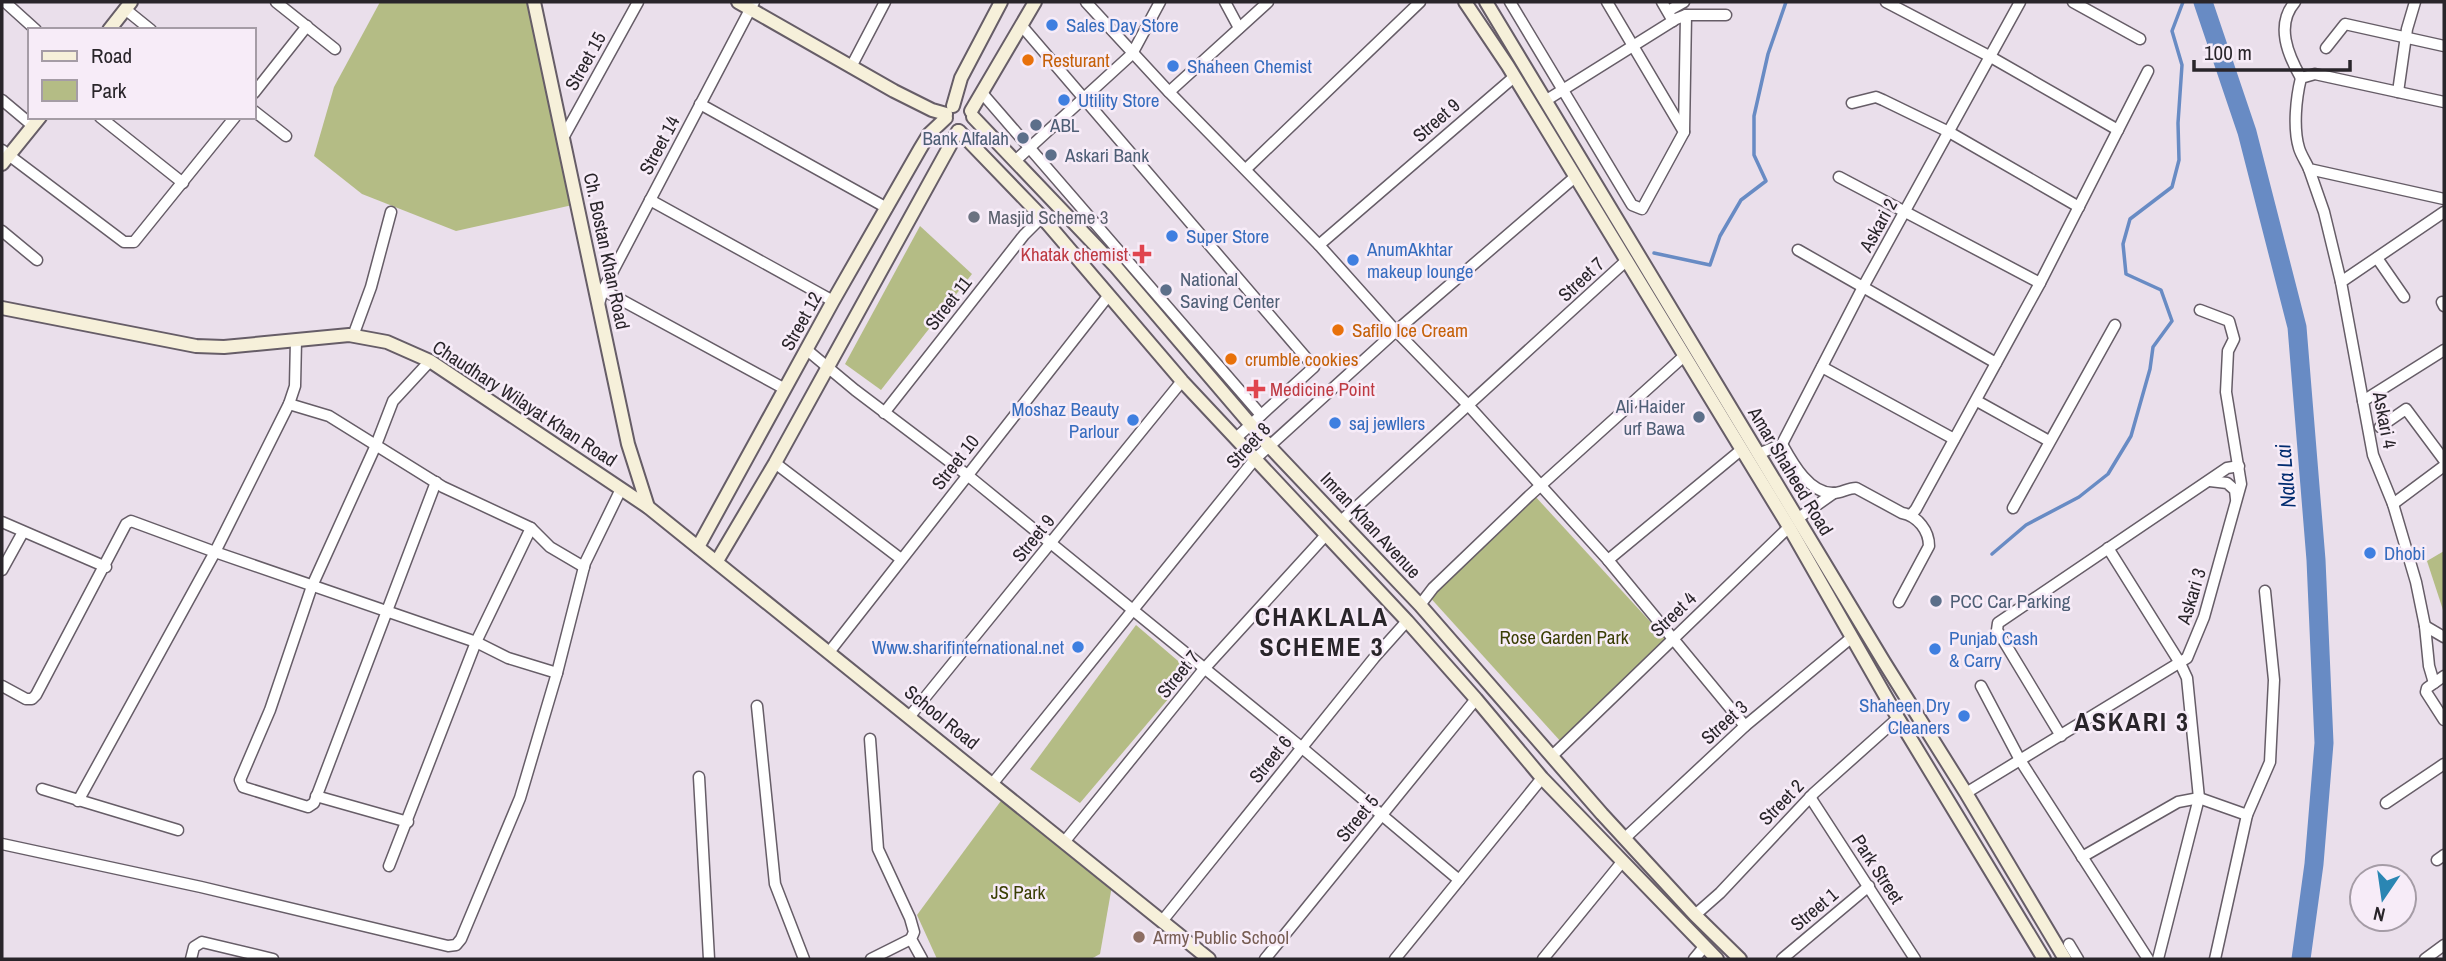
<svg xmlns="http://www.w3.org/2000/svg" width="2446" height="961" font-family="'Archivo Narrow',sans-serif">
	<rect width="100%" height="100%" fill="#eadfeb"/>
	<g fill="#b4bc85">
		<path d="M380 2H532L577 204 456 231 362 194 314 156 334 87Z"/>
		<path d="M920 226 972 274 881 390 845 364Z"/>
		<path d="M1534 495 1667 640 1562 743 1426 593Z"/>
		<path d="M2444 551V613L2427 561Z"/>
		<path d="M1136 625 1191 672 1080 803 1030 769Z"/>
		<path d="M1006 794 1113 880 1100 954 1091 959H937L917 915Z"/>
	</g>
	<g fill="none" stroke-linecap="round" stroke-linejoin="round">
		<g stroke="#688bc4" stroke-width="3.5">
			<path d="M1654 253 1710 265 1720 236 1741 200 1766 181 1754 155V116L1768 54 1786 2"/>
			<path d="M1992 554 2026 525 2079 497 2108 474 2131 436 2150 369 2153 347 2172 321 2161 290 2126 274 2123 244 2130 219 2172 187 2179 160 2178 123 2182 65 2172 31 2183 2"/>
		</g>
		<path stroke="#688bc4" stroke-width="19" d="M2203 2 2247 132 2297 327 2316 560 2324 743 2314 864 2301 959"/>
		<g stroke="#665d67" stroke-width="13">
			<g id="street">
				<path d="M5 2 36 30"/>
				<path d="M276 2 335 49"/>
				<path d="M1086 2 1169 92 1319 245 1396 331 1468 405 1608 560 1745 726"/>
				<path d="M1225 2 1239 28"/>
				<path d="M1510 2 1632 205 1642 209 1684 132 1607 2"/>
				<path d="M1662 2 1673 21"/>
				<path d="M1886 2 1989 56 2118 130"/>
				<path d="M2073 2 2140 39"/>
				<path d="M2295 2C2275 25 2288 55 2301 78"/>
				<path d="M125 9 151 30"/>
				<path d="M1668 11 1684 2"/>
				<path d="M1021 25 1314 367 1236 438"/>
				<path d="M2326 48 2345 24 2444 46"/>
				<path d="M851 67 885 2"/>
				<path d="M1169 92 1268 2"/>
				<path d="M2398 92 2407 29 2415 2"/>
				<path d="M254 93 307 26"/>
				<path d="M982 93 1261 415"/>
				<path d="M2 100 33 126"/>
				<path d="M1545 101 1676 19 1686 15H1726"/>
				<path d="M2444 102 2315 74 2301 78C2296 98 2293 128 2299 148 2301 155 2306 162 2309 169L2444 199"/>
				<path d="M1852 103 1876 97 1883 100 1949 132 2079 207"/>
				<path d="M700 104 887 208"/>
				<path d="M254 111 286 136"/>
				<path d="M100 117 183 183"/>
				<path d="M1684 132 1686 15"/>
				<path d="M563 138 638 2"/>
				<path d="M2 150 124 242H134L235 117"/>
				<path d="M1015 161 1132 54 1160 2"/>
				<path d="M1246 169 1420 2"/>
				<path d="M2309 169 2324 212 2341 282"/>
				<path d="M1839 177 2040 283"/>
				<path d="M650 200 833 301"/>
				<path d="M2 231 37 260"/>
				<path d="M1319 245 1514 77"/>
				<path d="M1798 250 1996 363"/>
				<path d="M2377 258 2404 297"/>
				<path d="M603 290 785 389"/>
				<path d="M2442 302 2444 306"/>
				<path d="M599 304 603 290 754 2"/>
				<path d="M353 336 371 287 391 212"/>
				<path d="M807 350 855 390 966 474 1301 747 1459 880"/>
				<path d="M430 361 393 401 376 445 312 586 270 710 240 780 243 787 308 807 314 803 436 482"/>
				<path d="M1822 367 1954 439"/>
				<path d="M1977 401 2049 441"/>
				<path d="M2363 401 2444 350"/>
				<path d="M289 404 329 416 443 487 531 528 550 547 584 567"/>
				<path d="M884 413 1024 235 1042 217"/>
				<path d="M2380 427 2406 409 2444 460"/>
				<path d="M1782 444C1792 462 1809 494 1834 493 1841 493 1848 488 1856 488L1902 513C1918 516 1929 531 1929 546L1899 602"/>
				<path d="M1758 454 1782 444 1863 287 2020 2"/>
				<path d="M775 463 901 559"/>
				<path d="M2210 481 2227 483 2235 490 2236 499"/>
				<path d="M2393 504 2444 466"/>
				<path d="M2013 508 2115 325"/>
				<path d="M1911 515 1916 509 2040 283 2148 71"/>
				<path d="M1797 519 1834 493"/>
				<path d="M1341 521 1627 260"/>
				<path d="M2 522 106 567"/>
				<path d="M2108 548 2180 663 2187 678 2199 798 2158 959"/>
				<path d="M1608 560 1741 450"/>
				<path d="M2 570 23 532"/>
				<path d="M1420 605 1433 588 1529 496 1683 357"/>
				<path d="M2425 626 2444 637"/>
				<path d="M830 651 1109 295"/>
				<path d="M2444 676 2427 688 2426 692 2444 720"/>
				<path d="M2434 683 2429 666 2425 626 2416 582 2393 504 2373 455 2341 282 2444 212"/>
				<path d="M2 686 26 699H32L36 695 126 524 131 521 215 552 476 642 508 658 557 673"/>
				<path d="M1981 686 2020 760 2148 959"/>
				<path d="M757 706 775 884 804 959"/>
				<path d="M910 716 1182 381"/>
				<path d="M2061 736 1997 630 1998 623 2227 468 2239 466"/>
				<path d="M870 739 878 849 910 918 914 932 911 939 922 959"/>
				<path d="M1552 756 1789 527"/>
				<path d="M699 777 709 959"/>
				<path d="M993 783 1255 459 1396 331 1575 177"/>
				<path d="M42 789 178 830"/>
				<path d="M1966 793 2187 658 2204 617 2241 484 2226 392 2228 351 2234 339 2229 321 2200 310"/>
				<path d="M316 796 408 822"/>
				<path d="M1810 797 1915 959"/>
				<path d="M78 801 215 552 289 404 295 386 296 340"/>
				<path d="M2386 803 2444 764"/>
				<path d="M1625 838 1745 726 1851 638"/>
				<path d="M1065 841 1204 669 1325 536"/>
				<path d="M2 844 201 887 448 946 456 945 461 939 520 798 557 673 585 563 621 489"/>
				<path d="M2082 857 2178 802 2199 798 2247 815"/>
				<path d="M2437 860 2444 855"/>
				<path d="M389 866 476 642 531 528"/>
				<path d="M1695 915 1720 893 1814 793 1898 718"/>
				<path d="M1163 920 1374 658 1407 621"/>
				<path d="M2069 944 2078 959"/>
				<path d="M191 959 194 947 202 942 273 959"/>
				<path d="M871 959 911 939"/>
				<path d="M1265 959 1476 699"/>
				<path d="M1395 959 1542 778"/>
				<path d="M1543 959 1622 862"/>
				<path d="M1694 959 1704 947"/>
				<path d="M1782 959 1869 886"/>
				<path d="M2215 959 2247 815 2270 762 2274 680 2265 591"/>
				<path d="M2425 959 2444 945"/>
			</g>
		</g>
		<g stroke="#665d67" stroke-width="16">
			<g id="secondary">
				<path d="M534 2 628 444 648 507"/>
				<path d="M738 2 894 91 932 110 946 114"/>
				<path d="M1465 2 1508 66 1789 527 1898 718 2044 959"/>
				<path d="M1486 2 1884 662 1966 793 2065 959"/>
				<path d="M109 30 131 2"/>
				<path d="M953 106 961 78 1001 2"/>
				<path d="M971 111 1035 2"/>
				<path d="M973 117 1116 267 1269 446 1420 605 1602 814 1695 915 1740 959"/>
				<path d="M959 131 1042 217 1182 381 1407 621 1476 699 1542 778 1717 959"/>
				<path d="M2 164 40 117"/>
				<path d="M2 308 196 346 224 347 349 335 387 342 430 361 648 507 1209 959"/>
				<path d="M698 547 833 301 920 149 929 134 946 118"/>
				<path d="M717 561 775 463 958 131"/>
			</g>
		</g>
		<use href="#street" stroke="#fff" stroke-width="10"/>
		<use href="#secondary" stroke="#f6f0da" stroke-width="12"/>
	</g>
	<g fill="#3f7fe0" stroke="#f7ecf8" stroke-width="2.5">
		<circle cx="1052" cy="25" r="7"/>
		<circle cx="1173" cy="66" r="7"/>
		<circle cx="1064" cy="100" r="7"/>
		<circle cx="1172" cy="236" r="7"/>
		<circle cx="1353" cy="260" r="7"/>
		<circle cx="1133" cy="420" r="7"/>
		<circle cx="1335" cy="423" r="7"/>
		<circle cx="2370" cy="553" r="7"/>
		<circle cx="1078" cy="647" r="7"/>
		<circle cx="1935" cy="649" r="7"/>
		<circle cx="1964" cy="716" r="7"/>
	</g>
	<g fill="#e8710a" stroke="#f7ecf8" stroke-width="2.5">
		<circle cx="1028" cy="60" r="7"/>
		<circle cx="1338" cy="330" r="7"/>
		<circle cx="1231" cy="359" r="7"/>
	</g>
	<g fill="#5c6f8a" stroke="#f7ecf8" stroke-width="2.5">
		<circle cx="1036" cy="125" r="7"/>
		<circle cx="1023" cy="138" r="7"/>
		<circle cx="1051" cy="155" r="7"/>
		<circle cx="1166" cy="290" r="7"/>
		<circle cx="1699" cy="417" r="7"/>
		<circle cx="1936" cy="601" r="7"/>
	</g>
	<circle fill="#6b7280" stroke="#f7ecf8" stroke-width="2.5" cx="974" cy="217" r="7"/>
	<g fill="#e0444e" stroke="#f7ecf8" stroke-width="2.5">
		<path d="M1138.5 243.5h7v7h7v7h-7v7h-7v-7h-7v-7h7z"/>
		<path d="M1252.5 378.5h7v7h7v7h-7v7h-7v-7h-7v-7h7z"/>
	</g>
	<circle fill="#8d6e63" stroke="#f7ecf8" stroke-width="2.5" cx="1139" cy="937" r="7"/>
	<g text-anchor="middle" stroke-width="5" stroke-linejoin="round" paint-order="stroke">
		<g font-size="19" fill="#366cbe" stroke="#f7ecf8" text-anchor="start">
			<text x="1066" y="32">Sales Day Store</text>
			<text x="1187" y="73">Shaheen Chemist</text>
			<text x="1078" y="107">Utility Store</text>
			<text x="1186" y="243">Super Store</text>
			<text x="1367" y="256">AnumAkhtar<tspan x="1367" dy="22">makeup lounge</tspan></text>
			<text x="1119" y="416" text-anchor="end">Moshaz Beauty<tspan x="1119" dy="22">Parlour</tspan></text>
			<text x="1349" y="430">saj jewllers</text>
			<text x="2384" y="560">Dhobi</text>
			<text x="1949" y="645">Punjab Cash<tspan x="1949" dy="22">&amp; Carry</tspan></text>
			<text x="1064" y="654" text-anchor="end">Www.sharifinternational.net</text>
			<text x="1950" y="712" text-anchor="end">Shaheen Dry<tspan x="1950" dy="22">Cleaners</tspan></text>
		</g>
		<g font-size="19" fill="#c56008" stroke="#f7ecf8" text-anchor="start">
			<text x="1042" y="67">Resturant</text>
			<text x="1352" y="337">Safilo Ice Cream</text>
			<text x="1245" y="366">crumble cookies</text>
		</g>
		<g font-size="19" fill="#29252a" stroke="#f7ecf8">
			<text transform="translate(585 61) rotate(-61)" y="7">Street 15</text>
			<text transform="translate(1436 120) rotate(-41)" y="7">Street 9</text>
			<text transform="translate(659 145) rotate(-62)" y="7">Street 14</text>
			<text transform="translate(1878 225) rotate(-61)" y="7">Askari 2</text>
			<text transform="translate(607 251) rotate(78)" y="7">Ch. Bostan Khan Road</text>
			<text transform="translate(1581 279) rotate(-43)" y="7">Street 7</text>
			<text transform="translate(948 303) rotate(-52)" y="7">Street 11</text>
			<text transform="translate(801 321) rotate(-61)" y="7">Street 12</text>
			<text transform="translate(525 403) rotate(33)" y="7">Chaudhary Wilayat Khan Road</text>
			<text transform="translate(2385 420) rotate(79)" y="7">Askari 4</text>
			<text transform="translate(1248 445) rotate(-47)" y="7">Street 8</text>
			<text transform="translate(955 462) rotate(-52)" y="7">Street 10</text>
			<text transform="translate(1791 471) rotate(59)" y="7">Amar Shaheed Road</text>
			<text transform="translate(1371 525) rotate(47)" y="7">Imran Khan Avenue</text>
			<text transform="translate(1033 538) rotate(-51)" y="7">Street 9</text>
			<text transform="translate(2191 596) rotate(-73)" y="7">Askari 3</text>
			<text transform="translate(1673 614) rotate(-44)" y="7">Street 4</text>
			<text transform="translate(1178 674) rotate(-51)" y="7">Street 7</text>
			<text transform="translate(942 717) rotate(39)" y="7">School Road</text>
			<text transform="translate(1724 722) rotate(-42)" y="7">Street 3</text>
			<text transform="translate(1270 759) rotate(-51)" y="7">Street 6</text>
			<text transform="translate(1781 802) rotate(-46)" y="7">Street 2</text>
			<text transform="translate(1357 818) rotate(-51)" y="7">Street 5</text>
			<text transform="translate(1878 869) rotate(57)" y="7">Park Street</text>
			<text transform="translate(1814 909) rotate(-40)" y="7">Street 1</text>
		</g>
		<g font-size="19" fill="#4e5e75" stroke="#f7ecf8" text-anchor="start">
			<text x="1050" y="132">ABL</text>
			<text x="1009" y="145" text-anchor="end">Bank Alfalah</text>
			<text x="1065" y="162">Askari Bank</text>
			<text x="1180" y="286">National<tspan x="1180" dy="22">Saving Center</tspan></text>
			<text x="1685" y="413" text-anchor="end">Ali Haider<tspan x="1685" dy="22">urf Bawa</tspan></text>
			<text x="1950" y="608">PCC Car Parking</text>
		</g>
		<g font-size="19" fill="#5b616d" stroke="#f7ecf8" text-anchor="start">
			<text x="988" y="224">Masjid Scheme 3</text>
		</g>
		<g font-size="19" fill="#be3a42" stroke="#f7ecf8" text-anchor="end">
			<text x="1128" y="261">Khatak chemist</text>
			<text x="1270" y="396" text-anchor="start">Medicine Point</text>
		</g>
		<g font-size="19" fill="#3a3e04" stroke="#f7ecf8">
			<text x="1564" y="644">Rose Garden Park</text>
			<text x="1018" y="899">JS Park</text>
		</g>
		<g font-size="19" fill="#785e54" stroke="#f7ecf8" text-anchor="start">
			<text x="1153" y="944">Army Public School</text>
		</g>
		<g font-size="21" font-style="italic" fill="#012b6f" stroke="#f7ecf8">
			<text transform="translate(2286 476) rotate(-95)" y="7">Nala Lai</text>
		</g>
		<g font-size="26" font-weight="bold" letter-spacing="2" fill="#29252a" stroke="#f7ecf8">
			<text x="1322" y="626">CHAKLALA<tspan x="1322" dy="30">SCHEME 3</tspan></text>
			<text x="2132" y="731">ASKARI 3</text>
		</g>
	</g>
	<rect width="2446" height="961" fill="none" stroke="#29252a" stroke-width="7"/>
	<rect x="28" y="28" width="228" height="91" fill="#f7ecf8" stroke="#a59ca6" stroke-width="2"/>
	<rect x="42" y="51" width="35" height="10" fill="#f6f0da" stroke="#a59ca6" stroke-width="2"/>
	<text x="91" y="63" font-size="21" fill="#29252a">Road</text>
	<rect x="42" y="80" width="35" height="21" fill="#b4bc85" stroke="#a59ca6" stroke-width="2"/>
	<text x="91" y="98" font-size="21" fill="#29252a">Park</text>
	<g transform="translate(2383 898) rotate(193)"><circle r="33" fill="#f7ecf8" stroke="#a59ca6" stroke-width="2"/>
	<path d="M0-5L12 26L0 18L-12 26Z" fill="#2a86b3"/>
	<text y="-10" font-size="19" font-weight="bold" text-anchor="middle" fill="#29252a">N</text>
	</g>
	<path d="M2194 60v10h156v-10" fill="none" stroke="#29252a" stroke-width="3.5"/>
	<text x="2204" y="60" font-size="21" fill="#29252a" stroke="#f7ecf8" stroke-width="5" paint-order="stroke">100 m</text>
</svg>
